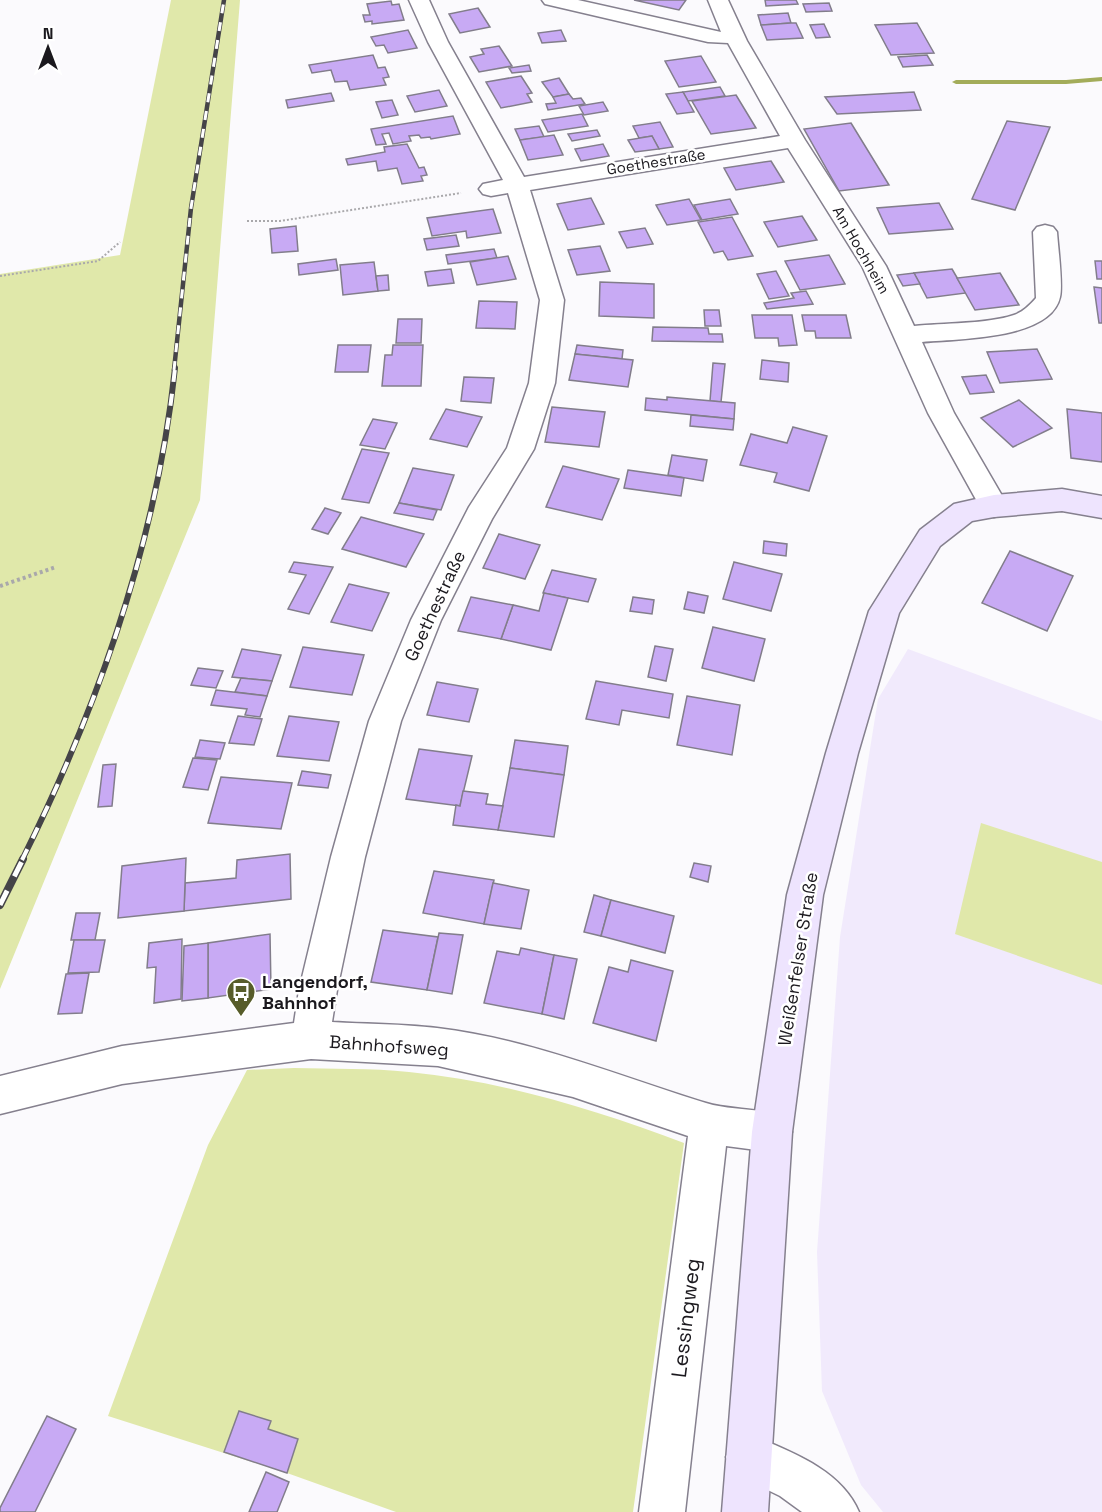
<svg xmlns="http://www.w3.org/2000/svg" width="1102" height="1512" font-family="'Space Grotesk',sans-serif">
	<rect width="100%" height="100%" fill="#fbfafd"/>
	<path fill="#f1eafc" d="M908 649 1102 721V1512H883L861 1485 822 1391 817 1252 840 937 878 699Z"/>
	<g fill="#e0e8aa">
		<path d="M171 0H240L200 500 0 989V274L120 255Z"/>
		<path d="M981 823 1102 862V985L955 934Z"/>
		<path d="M294 1068C332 1069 371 1068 409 1072 503 1081 596 1110 684 1143L633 1512H396L287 1473 108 1416 208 1145 247 1070Z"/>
	</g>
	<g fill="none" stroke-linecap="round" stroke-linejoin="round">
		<path fill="#a3ac5a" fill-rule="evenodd" d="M1102 77V81L1066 84H956L952 82 956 80H1066Z"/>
	</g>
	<g fill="#c8aaf4" stroke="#827d8b" stroke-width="1.5">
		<path d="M634 0H686L679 10Z"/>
		<path d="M765 0H796L798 4 766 6Z"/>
		<path d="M391 1 392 5 399 4 404 20 372 24V21L365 22 363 15H370L367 4Z"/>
		<path d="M829 3 832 11 806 12 803 4Z"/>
		<path d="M478 8 490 27 460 33 449 14Z"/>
		<path d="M788 13 791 23 761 25 758 15Z"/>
		<path d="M791 23H796L803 38 767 40 761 25Z"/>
		<path d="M917 23 934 53 891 55 875 25Z"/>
		<path d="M824 24 830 37 816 38 810 25Z"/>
		<path d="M408 30 417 48 388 53 384 45 376 46 371 37Z"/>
		<path d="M561 30 566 41 542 43 538 33Z"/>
		<path d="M499 46 512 66 479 72 470 57 484 54 481 49Z"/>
		<path d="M373 55 378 68 385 67 389 77 383 78 386 85 350 90 347 81 335 82 331 70 312 73 309 65Z"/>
		<path d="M927 55 933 65 903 67 898 57Z"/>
		<path d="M701 56 716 82 679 87 665 61Z"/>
		<path d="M529 65 531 71 512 73 509 68Z"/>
		<path d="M521 76 532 93 527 94 532 102 501 108 486 82Z"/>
		<path d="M559 78 569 94 553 97 542 82Z"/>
		<path d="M720 87 725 96 688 101 683 92Z"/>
		<path d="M439 90 447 106 415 112 407 96Z"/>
		<path d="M683 92 694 112 677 114 666 94Z"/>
		<path d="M914 92 921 110 837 114 825 97Z"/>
		<path d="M331 93 334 101 288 108 286 100Z"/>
		<path d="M569 94 573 99 581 98 585 104 548 110 546 104 556 103 553 97Z"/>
		<path d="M736 95 756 128 711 134 692 101Z"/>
		<path d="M392 100 398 115 382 118 376 102Z"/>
		<path d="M603 102 608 111 584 115 579 106Z"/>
		<path d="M582 114 588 126 548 132 542 120Z"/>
		<path d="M453 116 460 134 431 139 430 137 421 138 419 135 409 136 411 141 393 144 389 133 382 134 386 144 376 145 371 129Z"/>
		<path d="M1007 121 1050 127 1015 210 972 199Z"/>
		<path d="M660 122 673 147 659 149 652 136 639 138 633 126Z"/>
		<path d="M851 123 889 185 839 191 804 129Z"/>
		<path d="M539 126 544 137 520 140 515 129Z"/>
		<path d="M597 130 600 136 572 141 568 134Z"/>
		<path d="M554 135 563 155 528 160 520 140Z"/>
		<path d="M652 136 659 149 635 152 628 140Z"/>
		<path d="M407 144 419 168 424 167 427 175 421 176 423 181 402 184 397 168 378 171 376 161 348 165 346 159 385 152 384 147Z"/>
		<path d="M603 144 609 156 581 161 575 149Z"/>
		<path d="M771 161 784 182 736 190 724 168Z"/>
		<path d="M591 198 604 224 568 230 557 204Z"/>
		<path d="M689 199 701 220 667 225 656 205Z"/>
		<path d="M730 199 738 214 702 220 694 205Z"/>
		<path d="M939 203 953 229 889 234 877 208Z"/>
		<path d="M493 209 501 233 467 238 466 231 432 236 427 218Z"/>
		<path d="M802 216 817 240 778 247 764 222Z"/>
		<path d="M732 217 753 256 728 260 723 251 714 253 698 222Z"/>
		<path d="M296 226 298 251 272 253 270 229Z"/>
		<path d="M645 228 653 244 627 248 619 232Z"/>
		<path d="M456 235 459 246 427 250 424 239Z"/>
		<path d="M600 246 610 271 577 275 568 250Z"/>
		<path d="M494 249 497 258 448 264 446 255Z"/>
		<path d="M829 255 845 284 800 290 785 261Z"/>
		<path d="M508 256 516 279 477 285 470 262Z"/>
		<path d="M336 259 338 270 299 275 298 264Z"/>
		<path d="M1095 261H1102V279H1097Z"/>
		<path d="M374 262 378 291 343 295 340 265Z"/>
		<path d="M451 269 454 283 428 286 425 272Z"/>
		<path d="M952 269 966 293 927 298 914 273Z"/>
		<path d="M776 271 789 296 769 299 757 274Z"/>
		<path d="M914 273 920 284 903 286 897 275Z"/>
		<path d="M1000 273 1019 305 975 310 957 278Z"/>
		<path d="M388 275 389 290 378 291 376 276Z"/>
		<path d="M600 282 654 284V318L599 316Z"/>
		<path d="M1094 287 1102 288V323H1099Z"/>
		<path d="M806 291 813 304 767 309 764 303 794 298 791 293Z"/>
		<path d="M479 301 517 302 515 329 476 328Z"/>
		<path d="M704 310H719L721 326H705Z"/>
		<path d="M752 315H792L797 345 779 346 778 338H755Z"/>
		<path d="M802 315H846L851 338H816L815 331H805Z"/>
		<path d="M398 319H422L421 343H396Z"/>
		<path d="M653 327 708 328 709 334H722L723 342 652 341Z"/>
		<path d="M338 345H371L368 372H335Z"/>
		<path d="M393 345H423L421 386H382L385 355H392Z"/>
		<path d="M577 345 623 350 622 359 575 354Z"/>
		<path d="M1037 349 1052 379 1000 383 987 352Z"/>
		<path d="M575 354 633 360 628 387 569 380Z"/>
		<path d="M762 360 789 363 788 382 760 379Z"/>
		<path d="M713 363 725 364 721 402 710 401Z"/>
		<path d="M986 375 994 392 970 394 962 377Z"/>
		<path d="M464 377 494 378 491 403 461 401Z"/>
		<path d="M667 397 735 403 734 419 645 410 646 398 667 400Z"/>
		<path d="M1019 400 1052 428 1013 447 981 418Z"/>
		<path d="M552 407 605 412 599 447 545 442Z"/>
		<path d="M446 409 482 417 467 447 430 439Z"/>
		<path d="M1067 409 1102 413V462L1071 458Z"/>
		<path d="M691 415 734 419 733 430 690 426Z"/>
		<path d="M373 419 397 423 385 449 360 445Z"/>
		<path d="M793 427 827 436 809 491 774 482 777 473 740 465 751 434 787 443Z"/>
		<path d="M362 449 389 453 369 503 342 499Z"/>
		<path d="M672 455 707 460 703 481 668 475Z"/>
		<path d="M563 466 619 479 602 520 546 507Z"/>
		<path d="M413 468 454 475 441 510 399 503Z"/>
		<path d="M628 470 684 478 681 496 624 488Z"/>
		<path d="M399 503 437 510 433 520 394 513Z"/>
		<path d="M325 508 341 513 328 534 312 529Z"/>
		<path d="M361 517 424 534 406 567 342 549Z"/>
		<path d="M499 534 540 545 525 579 483 568Z"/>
		<path d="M764 541 787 544 786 556 763 553Z"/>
		<path d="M1010 551 1073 576 1047 631 982 603Z"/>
		<path d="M294 562 333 567 309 614 288 609 306 575 289 572Z"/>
		<path d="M734 562 782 574 771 611 723 599Z"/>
		<path d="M552 570 596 579 588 602 543 593Z"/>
		<path d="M349 584 389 593 372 631 331 622Z"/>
		<path d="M688 592 708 596 704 613 684 609Z"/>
		<path d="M544 593 568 598 551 650 501 639 513 605 539 611Z"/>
		<path d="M471 597 513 605 501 639 458 631Z"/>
		<path d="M633 597 654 600 652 614 630 611Z"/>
		<path d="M713 627 765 639 754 681 702 668Z"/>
		<path d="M655 646 673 649 666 681 648 677Z"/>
		<path d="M303 647 364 655 352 695 290 687Z"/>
		<path d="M242 649 281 655 272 681 232 677Z"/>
		<path d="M198 668 223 671 216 688 191 685Z"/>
		<path d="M241 678 272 681 267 696 235 692Z"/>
		<path d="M596 681 673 694 669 718 622 710 619 725 586 719Z"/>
		<path d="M437 682 478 689 469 722 427 715Z"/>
		<path d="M216 690 267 696 260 717 245 715 247 709 211 705Z"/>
		<path d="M687 696 740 705 732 755 677 745Z"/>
		<path d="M238 716 262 719 254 745 229 743Z"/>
		<path d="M289 716 339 722 329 761 277 756Z"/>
		<path d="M200 740 225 743 220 759 195 757Z"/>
		<path d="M515 740 568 746 564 775 510 768Z"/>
		<path d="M419 749 472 756 460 806 406 799Z"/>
		<path d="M193 758 217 760 208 790 183 787Z"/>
		<path d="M116 764 112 806 98 807 103 765Z"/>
		<path d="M510 768 564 775 554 837 498 830Z"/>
		<path d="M302 771 331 775 328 788 298 785Z"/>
		<path d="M221 777 292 783 281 829 208 823Z"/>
		<path d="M463 791 488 794 486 804 503 806 498 830 453 825 456 805 460 806Z"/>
		<path d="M290 854 291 899 184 911 185 883 236 878 237 860Z"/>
		<path d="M186 858 184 911 118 918 122 866Z"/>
		<path d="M694 863 711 866 708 882 690 877Z"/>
		<path d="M434 871 494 880 484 924 423 913Z"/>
		<path d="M493 883 529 890 521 929 484 924Z"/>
		<path d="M594 895 611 900 601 936 584 932Z"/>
		<path d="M611 900 674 916 665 953 601 936Z"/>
		<path d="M76 913H100L95 940H71Z"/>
		<path d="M383 930 438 937 427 990 371 982Z"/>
		<path d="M439 933 463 935 452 994 427 990Z"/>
		<path d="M270 934 271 989 208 998V943Z"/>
		<path d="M182 939 181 999 154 1003 156 967 147 968 149 943Z"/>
		<path d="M74 940H105L99 972 68 973Z"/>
		<path d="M208 943V998L182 1001 184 946Z"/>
		<path d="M521 948 554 955 542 1014 484 1003 497 951 519 955Z"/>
		<path d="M554 955 577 959 564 1019 542 1014Z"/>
		<path d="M631 960 673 971 656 1041 593 1023 609 967 628 972Z"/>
		<path d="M89 973 82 1013 58 1014 66 974Z"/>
		<path d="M239 1411 271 1421 268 1429 298 1439 287 1473 224 1452Z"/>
		<path d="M47 1416 76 1429 35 1512H0V1508Z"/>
		<path d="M266 1472 289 1482 277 1512H249Z"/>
	</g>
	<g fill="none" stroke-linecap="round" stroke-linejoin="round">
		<g stroke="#85808e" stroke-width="3">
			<g id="street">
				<path d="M409 0H429L448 42 524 177 780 136 728 43 708 42 545 4 542 0H578L721 32 708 0H728L747 41 805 140 886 266 914 326C942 323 988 324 1014 315 1023 312 1030 305 1036 298L1033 232 1037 227 1045 225 1053 227 1057 232C1058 247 1063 285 1060 297 1051 340 956 339 922 342L954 413 1008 506 1004 514 994 517 984 514 928 413 862 266 788 148 530 190 564 300 555 383 534 449 492 519 441 620 401 721 365 857 337 990 332 1022C367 1024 403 1024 437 1028 530 1039 618 1076 706 1103 732 1111 760 1107 786 1118L792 1132 786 1146 772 1152 726 1146 685 1512H639L688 1136 573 1097 438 1066 311 1059 122 1084 0 1114V1076L122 1046 294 1023 299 990 331 857 369 721 411 620 469 507 507 448 529 383 540 300 508 193 491 196 483 194 479 189 483 184 503 180 428 42Z"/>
				<path d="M749 1434C789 1451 841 1469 859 1512H802L780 1496 733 1473 726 1457 733 1441Z"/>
			</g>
		</g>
		<g stroke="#85808e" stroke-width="3">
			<path id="secondary" d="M1062 489 1102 496V518L1062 511 994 517 972 521 940 546 899 613 858 753 823 895 792 1132 768 1512H722L752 1132 787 895 826 753 869 611 920 530 954 504 994 495Z"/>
		</g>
		<g stroke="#a9a8ab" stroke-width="2" stroke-dasharray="2 2" stroke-linecap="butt">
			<path d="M247 221H280L461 193"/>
			<path d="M0 276 98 261 120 242"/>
		</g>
		<path stroke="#a9a8ab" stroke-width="4" stroke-dasharray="3 3" stroke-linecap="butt" d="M0 586 56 567"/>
		<use href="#street" fill="#fff" fill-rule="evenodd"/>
		<use href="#secondary" fill="#eee4fe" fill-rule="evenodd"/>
		<g stroke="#454448" stroke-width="4.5">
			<path id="rail-far2" d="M174 370 191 208 224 0"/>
		</g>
		<g stroke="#454448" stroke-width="6">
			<path id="rail-far1" d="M22 860C99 705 157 540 175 368"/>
		</g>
		<g stroke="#454448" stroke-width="8">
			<path id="rail" d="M0 905 23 859"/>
		</g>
		<use href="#rail-far2" stroke="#fff" stroke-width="3" stroke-dasharray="9" stroke-linecap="butt"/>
		<use href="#rail-far1" stroke="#fff" stroke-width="4" stroke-dasharray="12" stroke-linecap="butt"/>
		<use href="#rail" stroke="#fff" stroke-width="5" stroke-dasharray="16" stroke-linecap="butt"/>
	</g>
	<defs>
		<g id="bus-pin" transform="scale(1.5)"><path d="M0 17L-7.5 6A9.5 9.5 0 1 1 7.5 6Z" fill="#575c2a" stroke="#fff"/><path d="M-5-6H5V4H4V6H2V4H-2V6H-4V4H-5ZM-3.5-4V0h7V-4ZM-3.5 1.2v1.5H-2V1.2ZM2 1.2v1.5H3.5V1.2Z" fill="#fff"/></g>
	</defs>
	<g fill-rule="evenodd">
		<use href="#bus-pin" x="241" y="992"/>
	</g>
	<g text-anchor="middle" stroke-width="5" stroke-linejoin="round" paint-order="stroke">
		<g font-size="15" fill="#1b191e" stroke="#fff">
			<text transform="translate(656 162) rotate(-9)" y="5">Goethestraße</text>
			<text transform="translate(861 250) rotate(60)" y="5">Am Hochheim</text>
		</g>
		<g font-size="18" fill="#1b191e" stroke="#fff">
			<text transform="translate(435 606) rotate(-65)" y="6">Goethestraße</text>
			<text transform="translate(798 959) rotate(-81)" y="6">Weißenfelser Straße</text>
			<text transform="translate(389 1046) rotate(4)" y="6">Bahnhofsweg</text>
		</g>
		<g font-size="18" font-weight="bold" fill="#1b191e" stroke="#fff" text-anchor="start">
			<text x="262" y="988">Langendorf,<tspan x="262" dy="21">Bahnhof</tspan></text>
		</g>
		<g font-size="21" fill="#1b191e" stroke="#fff">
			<text transform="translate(686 1318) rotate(-83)" y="7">Lessingweg</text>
		</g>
	</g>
	<g transform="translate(48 48)" stroke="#ffffff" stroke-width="4.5" paint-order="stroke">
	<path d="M0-4.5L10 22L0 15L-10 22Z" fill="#1b191e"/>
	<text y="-9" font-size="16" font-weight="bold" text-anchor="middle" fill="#1b191e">N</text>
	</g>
</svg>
